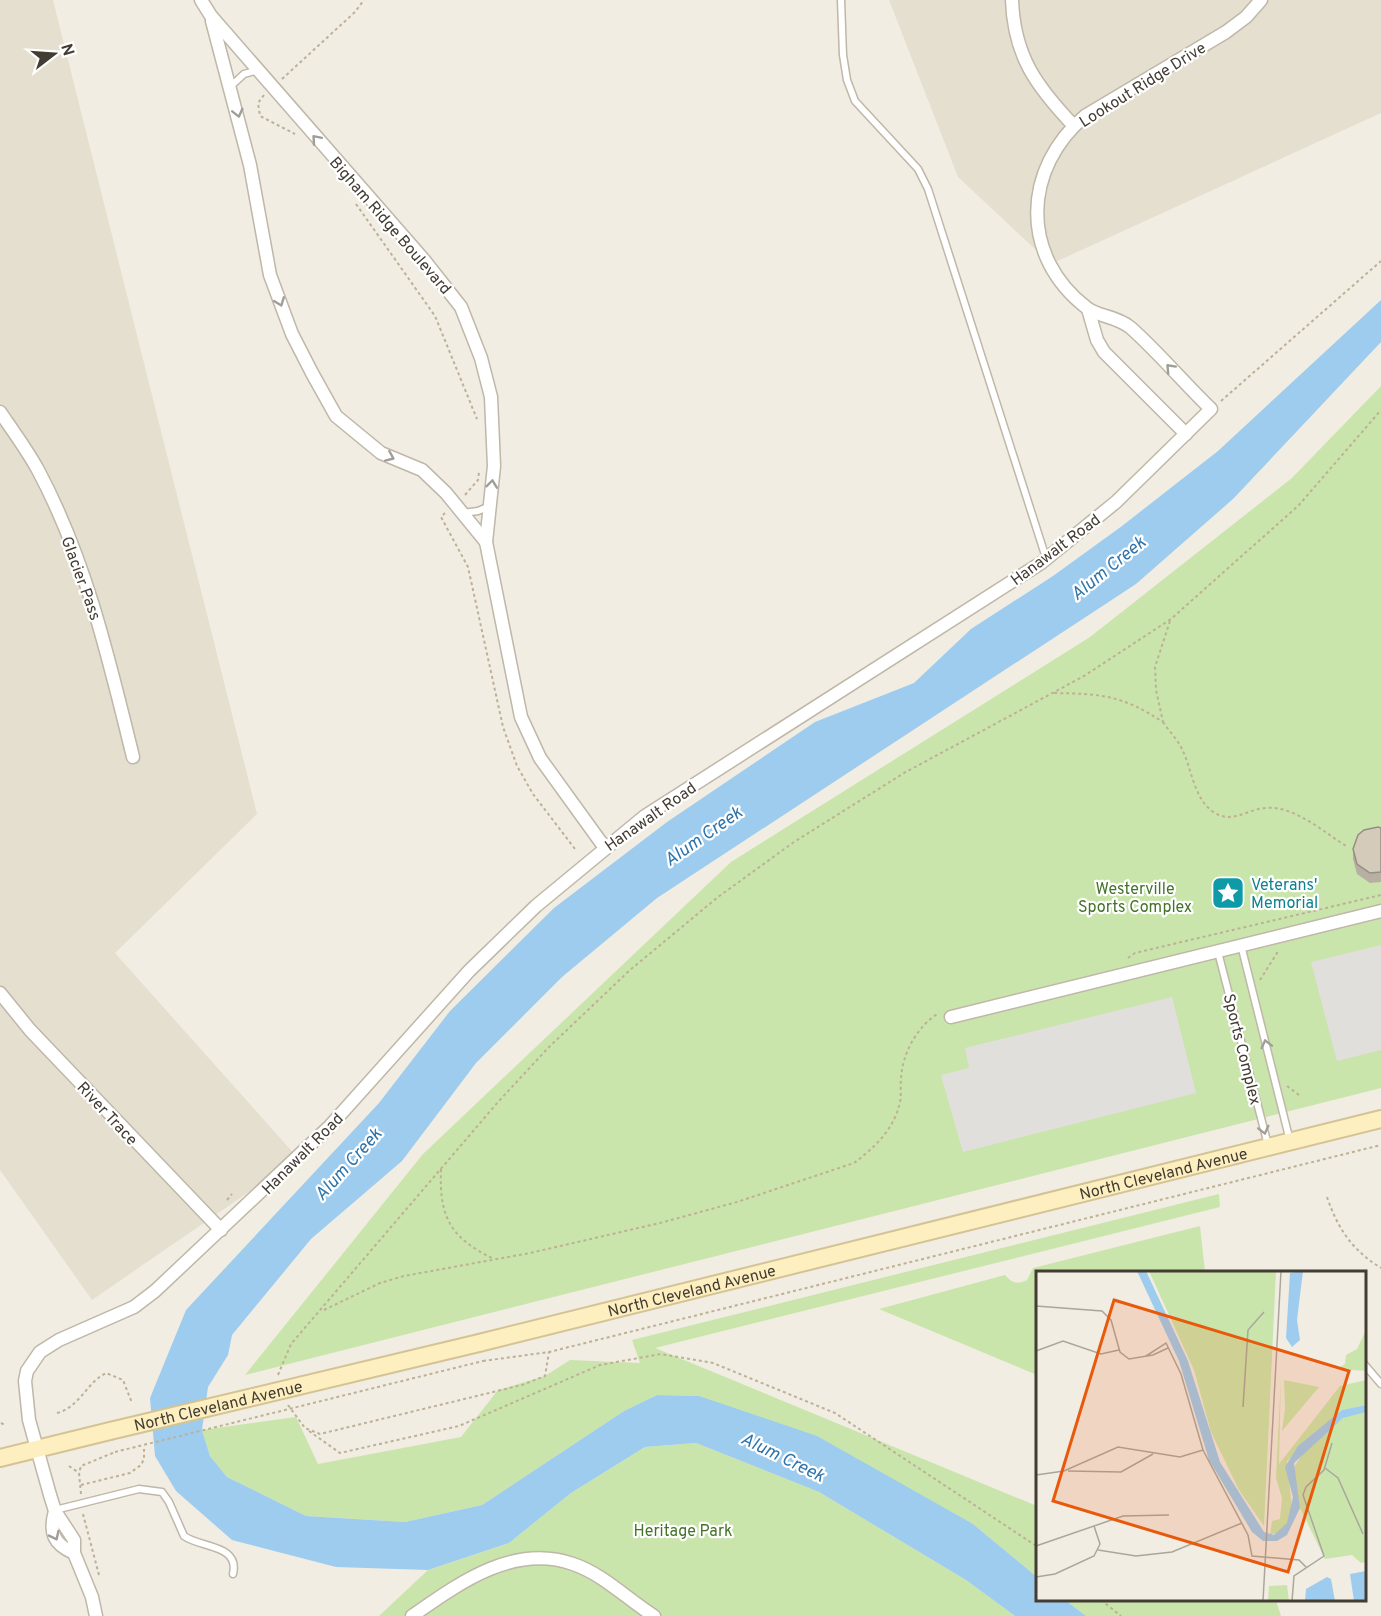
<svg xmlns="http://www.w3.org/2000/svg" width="1381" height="1616" font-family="Overpass,sans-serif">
	<rect width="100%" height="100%" fill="#f1ede2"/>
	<g fill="#e5dfd0">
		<path d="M0 0H53L257 814 115 953 298 1158 92 1300 0 1170Z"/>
		<path d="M889 0H1381V113L1051 264 958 177Z"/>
	</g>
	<g fill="#cae5ab">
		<path d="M1381 386V1088L245 1375 423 1154 731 862 1090 637 1292 478Z"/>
		<path d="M1219 1194 1220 1207 655 1348 1037 1506V1577L973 1524 699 1396 657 1395 624 1411 482 1505 405 1522 306 1516 227 1477 210 1456 202 1430 296 1417 318 1464 461 1437 498 1390 545 1376 570 1360 640 1363 632 1340Z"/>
		<path d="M1200 1226 1205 1272H1038L1037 1375 879 1309 1005 1275C1012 1283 1017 1285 1027 1280L1033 1268Z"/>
		<path d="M696 1443 819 1492 966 1580 1015 1616H379L428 1570 509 1543 571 1493 645 1447Z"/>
		<path d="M1065 1600H1276L1281 1616H1086Z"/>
	</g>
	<g fill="#e1dfdb">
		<path d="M1381 945V1050L1337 1061 1311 962Z"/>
		<path d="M1172 997 1196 1093 963 1152 941 1075 969 1068 965 1048Z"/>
	</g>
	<path fill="#9eccee" d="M1381 300V342L1233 499 1136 584 657 898 562 977 476 1063 402 1161 311 1239 232 1335 228 1355 208 1387 202 1430 210 1456 227 1477 306 1516 405 1522 482 1505 624 1411 657 1395 699 1396 817 1436 973 1524 1037 1577 1038 1600H1065L1086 1616H1015L966 1580 819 1492 696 1443 645 1447 571 1493 509 1543 428 1570 336 1567 232 1540 176 1491 155 1456 150 1398 186 1310 379 1103 450 1011 554 908 667 822 815 722 914 683 971 629 1053 576 1122 526 1218 451Z"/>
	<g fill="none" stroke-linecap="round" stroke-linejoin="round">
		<g stroke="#bfb7a8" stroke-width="9">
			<g id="lane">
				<path d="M841 0 843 55 847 80 855 101 918 169 928 189 1046 558"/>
				<path d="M231 86 244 74 258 70"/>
				<path d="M463 513 478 511 490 506"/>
				<path d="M1241 945 1290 1141"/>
				<path d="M1218 952 1268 1145"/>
				<path d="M1364 1364 1381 1384"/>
				<path d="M55 1510 139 1489 162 1492 169 1502 184 1536C200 1548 240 1544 233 1574"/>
			</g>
		</g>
		<g stroke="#bfb7a8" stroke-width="15">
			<g id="street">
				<path d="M201 0 211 16 424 260 461 307 481 358 491 397 494 466 486 542 521 717 540 758 605 848"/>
				<path d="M1012 0C1014 56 1036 86 1074 126"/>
				<path d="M212 21 250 165 270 275 292 334 312 373 336 416 381 453 422 470 446 493 486 542"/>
				<path d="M1088 309 1097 340 1104 352 1186 434"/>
				<path d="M0 412C13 431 27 450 38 470 86 560 109 659 133 757"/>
				<path d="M0 993 30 1030 221 1230"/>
				<path d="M951 1017 1381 911"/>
				<path d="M55 1511C49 1532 53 1544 74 1553"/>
				<path d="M96 1616 92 1597 74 1553V1540L55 1511 50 1495 29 1420 25 1381 27 1371 40 1352 59 1340 134 1307 155 1291 330 1126 469 971 536 906 645 816 1041 563 1116 502 1211 409C1184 383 1159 353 1131 328 1117 316 1099 317 1087 308 1019 256 1023 168 1085 116L1226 32 1246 17 1261 0"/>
				<path d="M412 1616C458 1584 513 1543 573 1564 603 1574 627 1599 654 1616"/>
			</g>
		</g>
		<g stroke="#d4c394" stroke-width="20">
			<g id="secondary">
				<path id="s1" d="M479 1343 1381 1119"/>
				<path d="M0 1458 110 1431"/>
			</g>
		</g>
		<g stroke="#bdb097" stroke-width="2" stroke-dasharray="3 3" stroke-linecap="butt">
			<path d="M282 79 355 12 364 0"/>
			<path d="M264 95 258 103 260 116 295 134"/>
			<path d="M356 204 435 316 477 419"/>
			<path d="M1221 401 1381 261"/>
			<path d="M465 495 478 480 479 472"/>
			<path d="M445 513 441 517 468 567 503 727 517 766 533 794 575 849"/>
			<path d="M1054 693C1103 694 1121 695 1163 722L1156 690 1155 667 1170 621"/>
			<path d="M1163 722C1169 731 1177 739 1182 749 1191 767 1194 798 1212 811 1231 825 1245 810 1265 808 1295 805 1324 833 1348 847"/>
			<path d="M1128 958 1135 953 1381 895"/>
			<path d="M1260 980 1277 953V949"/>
			<path d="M1287 1086 1299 1095"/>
			<path d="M441 1169C439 1217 450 1238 494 1259"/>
			<path d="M1327 1197C1338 1229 1352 1250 1381 1268"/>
			<path d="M227 1200 232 1194"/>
			<path d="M324 1310 380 1283 404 1276 530 1253 660 1223 737 1202 854 1163C873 1149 893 1130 899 1106 902 1098 900 1087 901 1079 902 1054 917 1026 939 1013"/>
			<path d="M483 1361 549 1352 1381 1145"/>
			<path d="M278 1375 291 1344 498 1102 549 1047 630 970 718 897 794 842 904 773 1084 676 1171 619 1299 505 1381 410"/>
			<path d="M288 1405 305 1428 320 1434 522 1385 545 1376 549 1352"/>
			<path d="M57 1413C80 1407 86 1383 106 1373L123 1380 132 1403"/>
			<path d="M1 1423 5 1425"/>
			<path d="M309 1431 340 1453 459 1426 600 1365 661 1354 713 1363 835 1413 1038 1547"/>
			<path d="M69 1466 79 1473"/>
			<path d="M81 1485 130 1473 141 1465 144 1459V1449"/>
			<path d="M81 1494 79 1473 81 1466 115 1452"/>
			<path d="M83 1514 99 1575"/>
			<path d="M1101 1600 1121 1616"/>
		</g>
		<use href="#lane" stroke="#fff" stroke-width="6"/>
		<use href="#street" stroke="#fff" stroke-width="12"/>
		<use href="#secondary" stroke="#fdefc0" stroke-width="16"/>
		<g stroke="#d4c394" stroke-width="20" stroke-linecap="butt">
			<g id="secondary-bridge">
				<path id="s2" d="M110 1431 479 1343"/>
			</g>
		</g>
		<path stroke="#bdb097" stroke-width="2" stroke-dasharray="3 3" stroke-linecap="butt" d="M115 1452 483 1361"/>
		<use href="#secondary-bridge" stroke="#fdefc0" stroke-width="16"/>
	</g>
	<path fill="#b7afa1" d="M1381 828V882L1370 883 1357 874 1353 859V849Z"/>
	<path fill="#d5cbbb" stroke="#958e83" stroke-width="1.5" d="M1378 827 1381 828V872L1370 873 1357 864 1353 849 1358 835 1364 830Z"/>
	<defs><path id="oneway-chevron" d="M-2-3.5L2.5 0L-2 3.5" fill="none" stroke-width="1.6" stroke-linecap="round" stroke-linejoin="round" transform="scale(1.5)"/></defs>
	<g stroke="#a09e99">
		<use href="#oneway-chevron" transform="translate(238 113) rotate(76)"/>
		<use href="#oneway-chevron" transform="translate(316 139) rotate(-131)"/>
		<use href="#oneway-chevron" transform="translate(280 302) rotate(69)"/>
		<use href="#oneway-chevron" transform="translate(1170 368) rotate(-133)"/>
		<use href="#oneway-chevron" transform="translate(390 457) rotate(23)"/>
		<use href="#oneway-chevron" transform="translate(492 484) rotate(-83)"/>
		<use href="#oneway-chevron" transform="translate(1266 1044) rotate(-104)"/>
		<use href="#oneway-chevron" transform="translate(1264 1130) rotate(76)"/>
		<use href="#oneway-chevron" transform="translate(55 1536) rotate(64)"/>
	</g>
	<defs>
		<g id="sight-square" transform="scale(1.725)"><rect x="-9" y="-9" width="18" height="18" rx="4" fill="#0f9aa8" stroke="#fff"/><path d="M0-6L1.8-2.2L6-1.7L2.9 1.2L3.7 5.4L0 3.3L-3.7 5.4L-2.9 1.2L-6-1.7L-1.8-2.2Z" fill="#fff"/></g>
	</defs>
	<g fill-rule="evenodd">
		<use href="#sight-square" x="1228" y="893"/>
	</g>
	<g text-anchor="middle" stroke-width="4.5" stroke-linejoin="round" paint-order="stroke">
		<g font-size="16" fill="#423c33" stroke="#fff">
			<text transform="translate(1142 84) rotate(-32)" y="6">Lookout Ridge Drive</text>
			<text transform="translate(391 225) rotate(49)" y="6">Bigham Ridge Boulevard</text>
			<text transform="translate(1055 549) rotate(-37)" y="6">Hanawalt Road</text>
			<text transform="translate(82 578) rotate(70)" y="6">Glacier Pass</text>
			<text transform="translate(650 816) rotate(-35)" y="6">Hanawalt Road</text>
			<text transform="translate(1243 1049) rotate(76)" y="6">Sports Complex</text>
			<text transform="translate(108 1113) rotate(47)" y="6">River Trace</text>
			<text transform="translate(302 1153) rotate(-45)" y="6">Hanawalt Road</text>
			<text dy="6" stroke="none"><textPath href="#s1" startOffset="705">North Cleveland Avenue</textPath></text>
			<text dy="6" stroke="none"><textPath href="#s1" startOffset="219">North Cleveland Avenue</textPath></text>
			<text dy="6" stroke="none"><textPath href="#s2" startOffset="111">North Cleveland Avenue</textPath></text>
		</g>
		<g font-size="16" fill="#0d838f" stroke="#fff" text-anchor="start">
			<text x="1251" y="890">Veterans'<tspan x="1251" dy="18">Memorial</tspan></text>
		</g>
		<g font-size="16" fill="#437228" stroke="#fff">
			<text x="1135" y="894">Westerville<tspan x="1135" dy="18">Sports Complex</tspan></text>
			<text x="683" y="1536">Heritage Park</text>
		</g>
		<g font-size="18" font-style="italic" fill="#2f75ab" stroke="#fff">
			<text transform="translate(1108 568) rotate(-39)" y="6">Alum Creek</text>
			<text transform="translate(703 836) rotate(-35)" y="6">Alum Creek</text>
			<text transform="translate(348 1164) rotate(-48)" y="6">Alum Creek</text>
			<text transform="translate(783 1457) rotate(26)" y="6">Alum Creek</text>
		</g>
	</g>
	<g transform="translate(1036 1271)">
		<rect width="330" height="330" fill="#f1ede2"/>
		<path d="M113 0H240L228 255 203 219 175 161 158 99ZM330 59V100L301 98 309 93 310 84 321 78ZM245 105 243 193 304 115 330 109V134L306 139 251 190 256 238 251 253 242 262 234 264 236 250 244 248 246 227 240 207ZM248 109 283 116 246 160 249 138ZM320 141H330V291L325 292 316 284 289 288 264 237 256 200 270 177 307 147ZM251 314 253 330H232L233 315Z" fill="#cae5ab"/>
		<path d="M101 0H110L152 90 184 191 228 261 238 264 251 252 257 226 249 196 262 175 306 139 330 134V141L307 147 258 192 264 237 251 264 241 270H227L216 261 173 189 143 90ZM267 0 261 49 264 69 256 76 250 67 254 2ZM330 300V330H318L314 303ZM291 306 295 308 299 330H269L270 318Z" fill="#9eccee"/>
		<path fill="none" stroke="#aba69c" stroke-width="1.5" d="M0 35 66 40 75 49 84 81 93 88 117 84 132 77M0 80 27 70 65 83 83 79M110 85 130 72 145 103 167 179 212 264 216 285 263 289 270 296M207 136 212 59 228 41M289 197 302 207 327 263M32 200 85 201 117 183M0 204 28 200 82 176 144 186 167 179M0 275 87 245 133 244M62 279 100 285 136 281 206 252M0 306 19 303 58 285 64 273 58 255M227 330 245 0M256 330 258 305 288 285 267 224 270 216 288 199 296 172"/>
		<path fill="#e8590c" fill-opacity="0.15" stroke="#e8590c" stroke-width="3" d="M78 29 313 100 252 301 17 230Z"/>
		<rect width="330" height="330" fill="none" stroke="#423c33" stroke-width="3"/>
	</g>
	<g transform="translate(54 54) rotate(73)" stroke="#ffffff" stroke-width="4.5" paint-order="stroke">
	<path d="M0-4.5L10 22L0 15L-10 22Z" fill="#423c33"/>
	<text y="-9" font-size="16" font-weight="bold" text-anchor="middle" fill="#423c33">N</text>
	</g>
</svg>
